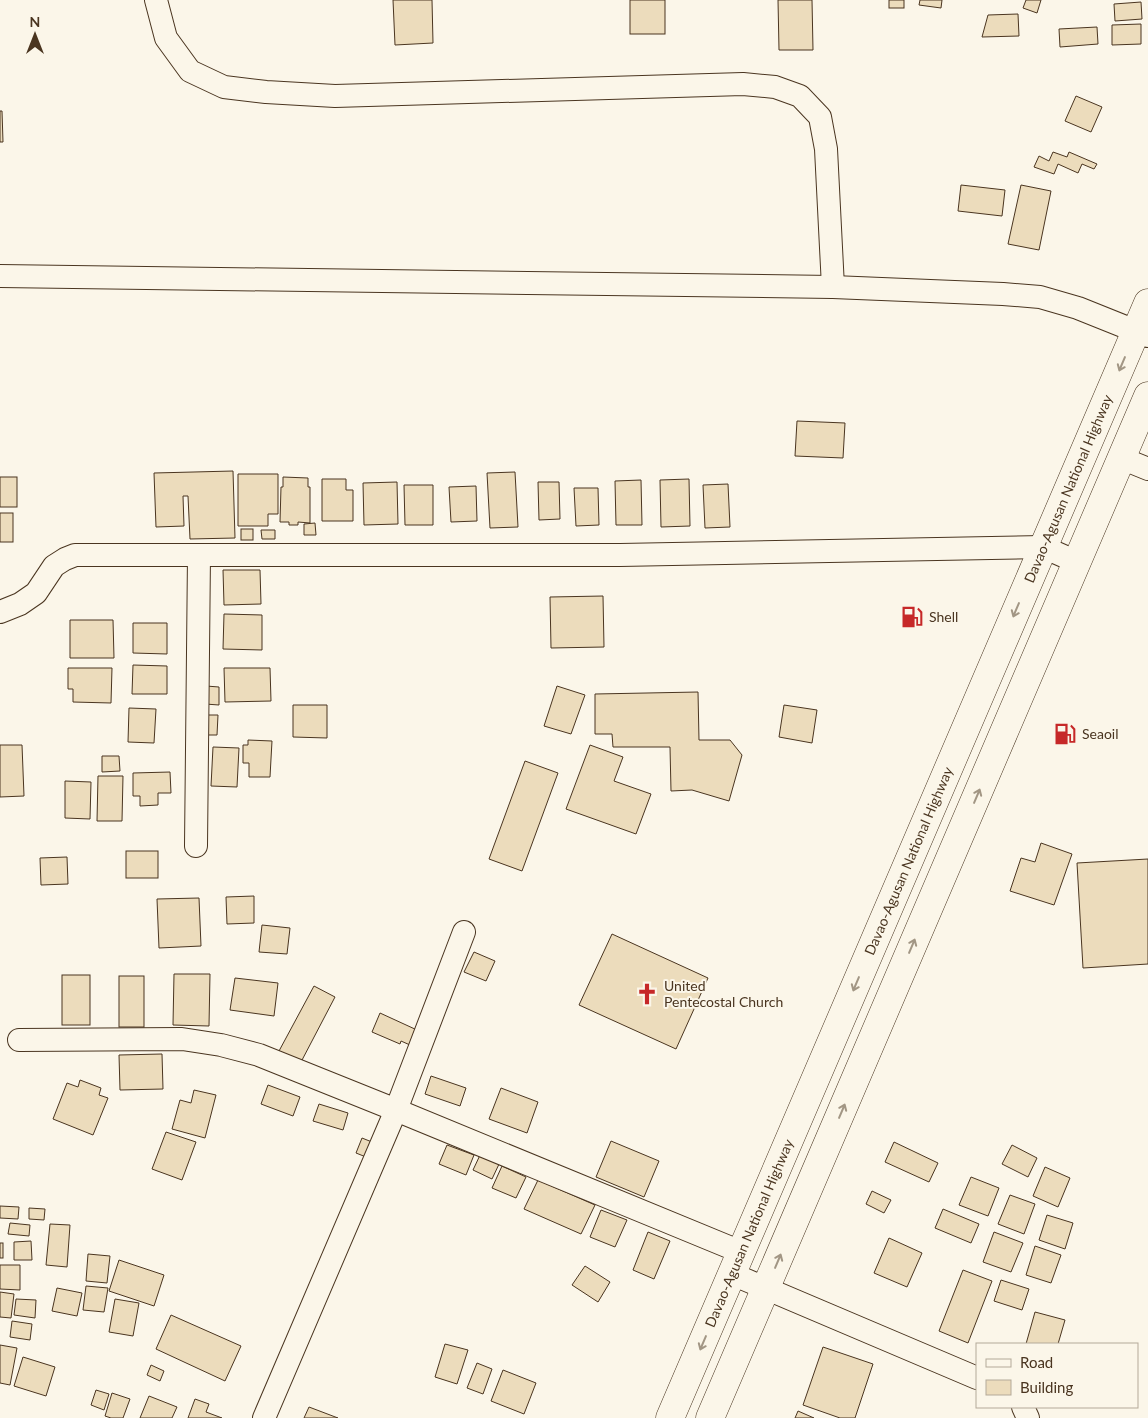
<svg xmlns="http://www.w3.org/2000/svg" width="1148" height="1418" font-family="Lato,sans-serif">
	<rect width="100%" height="100%" fill="#fbf6e9"/>
	<g fill="#ecdcbc" stroke="#4a3520">
		<path d="M393 0H432L433 43 395 45Z"/>
		<rect x="630" y="0" width="35" height="34"/>
		<path d="M778 0H812L813 50H779Z"/>
		<rect x="889" y="0" width="15" height="8"/>
		<path d="M920 0H942L941 8 919 5Z"/>
		<path d="M1026 0H1041L1037 13 1023 8Z"/>
		<path d="M1141 2 1142 19 1115 21 1114 4Z"/>
		<path d="M1018 14 1019 36 982 37 988 15Z"/>
		<path d="M1141 24V44L1112 45V25Z"/>
		<path d="M1097 27 1098 44 1060 47 1059 29Z"/>
		<path d="M1076 96 1102 107 1091 132 1065 121Z"/>
		<path d="M0 111H2L3 142H0Z"/>
		<path d="M1053 152 1067 157 1069 152 1097 164 1094 169 1082 164 1078 173 1058 164 1054 174 1034 167 1039 156 1049 161Z"/>
		<path d="M961 185 1005 190 1002 216 958 211Z"/>
		<path d="M1021 185 1051 191 1039 250 1008 244Z"/>
		<path d="M797 421 845 423 843 458 795 456Z"/>
		<path d="M233 471 235 538 190 539 188 496H183L184 526 156 527 154 473Z"/>
		<path d="M515 472 518 527 490 528 487 473Z"/>
		<path d="M238 474H278V514H268V526H238Z"/>
		<rect x="0" y="477" width="17" height="30"/>
		<path d="M283 477 308 478V487H310V523L298 522V525H289V522H280L281 487H283Z"/>
		<path d="M322 479H346V490H353V521H322Z"/>
		<path d="M689 479 690 526 661 527 660 480Z"/>
		<path d="M641 480 642 525H616L615 481Z"/>
		<path d="M397 482 398 524 364 525 363 483Z"/>
		<path d="M538 482H559L560 519 539 520Z"/>
		<path d="M728 484 730 527 705 528 703 485Z"/>
		<path d="M404 485H433V525H405Z"/>
		<path d="M476 486 477 521 451 522 449 487Z"/>
		<path d="M574 488H598L599 525 576 526Z"/>
		<rect x="0" y="513" width="13" height="29"/>
		<path d="M315 523 316 535H304V524Z"/>
		<rect x="241" y="529" width="12" height="11"/>
		<path d="M261 530H275V539H262Z"/>
		<path d="M223 570H260L261 604 224 605Z"/>
		<path d="M603 596 604 647 551 648 550 597Z"/>
		<path d="M224 614 262 615V650L223 649Z"/>
		<path d="M70 620H113L114 658H70Z"/>
		<path d="M133 623H167V654L133 653Z"/>
		<path d="M133 665 167 666V694H132Z"/>
		<path d="M68 668H112L111 703 73 702V689H68Z"/>
		<path d="M224 668H270L271 701 225 702Z"/>
		<path d="M206 686 219 687V705L205 704Z"/>
		<path d="M557 686 585 695 571 734 544 726Z"/>
		<path d="M698 692 699 740H730L742 755 729 801 692 790 671 791 670 747H613L612 734H595V694Z"/>
		<path d="M293 705H327V738L293 737Z"/>
		<path d="M784 705 817 710 812 743 779 737Z"/>
		<path d="M129 708 156 709 154 743 128 742Z"/>
		<path d="M206 715H218L217 735H206Z"/>
		<path d="M248 740 272 741 270 777H249V763H243V745H248Z"/>
		<path d="M0 745H22L24 796 0 797Z"/>
		<path d="M590 745 623 757 614 781 651 794 636 834 566 809Z"/>
		<path d="M213 747 239 748 237 787 211 786Z"/>
		<path d="M102 756H119L120 771 102 772Z"/>
		<path d="M525 761 558 773 522 871 489 859Z"/>
		<path d="M170 772 171 793H158V805L140 806V796H133V773Z"/>
		<path d="M98 776H123L122 821H97Z"/>
		<path d="M65 781 91 782 90 819 65 818Z"/>
		<path d="M1041 843 1072 854 1054 905 1010 891 1021 858 1035 862Z"/>
		<rect x="126" y="851" width="32" height="27"/>
		<path d="M67 857 68 884 41 885 40 858Z"/>
		<path d="M1148 859V964L1083 968 1077 863Z"/>
		<path d="M254 896V923L227 924 226 897Z"/>
		<path d="M199 898 201 946 159 948 157 899Z"/>
		<path d="M262 925 290 928 287 954 259 952Z"/>
		<path d="M612 934 708 978 676 1049 579 1005Z"/>
		<path d="M474 952 495 961 486 981 464 972Z"/>
		<path d="M174 974H210L209 1026 173 1025Z"/>
		<rect x="62" y="975" width="28" height="50"/>
		<rect x="119" y="976" width="25" height="51"/>
		<path d="M235 978 278 983 274 1016 230 1010Z"/>
		<path d="M314 986 335 997 301 1062 279 1051Z"/>
		<path d="M380 1013 417 1030 410 1045 401 1041 400 1044 372 1032Z"/>
		<path d="M162 1054 163 1089 120 1090 119 1055Z"/>
		<path d="M431 1076 466 1088 460 1106 425 1094Z"/>
		<path d="M80 1080 101 1088 99 1095 108 1098 93 1135 53 1119 67 1083 78 1087Z"/>
		<path d="M268 1085 300 1097 293 1116 261 1104Z"/>
		<path d="M501 1088 538 1102 527 1133 489 1119Z"/>
		<path d="M194 1090 216 1095 205 1138 172 1129 180 1100 191 1103Z"/>
		<path d="M319 1104 348 1113 343 1130 313 1121Z"/>
		<path d="M166 1132 196 1142 182 1180 152 1169Z"/>
		<path d="M362 1138 372 1142 366 1157 356 1153Z"/>
		<path d="M611 1141 659 1161 644 1197 596 1177Z"/>
		<path d="M894 1142 938 1163 929 1182 885 1162Z"/>
		<path d="M447 1145 474 1155 466 1175 439 1164Z"/>
		<path d="M1012 1145 1037 1158 1028 1177 1002 1164Z"/>
		<path d="M481 1153 500 1162 492 1179 473 1170Z"/>
		<path d="M502 1166 526 1177 516 1198 492 1188Z"/>
		<path d="M1045 1167 1070 1178 1058 1207 1033 1196Z"/>
		<path d="M971 1177 999 1188 988 1216 959 1205Z"/>
		<path d="M538 1180 595 1205 581 1234 524 1209Z"/>
		<path d="M872 1191 891 1200 884 1213 866 1204Z"/>
		<path d="M1010 1195 1035 1204 1024 1234 998 1224Z"/>
		<path d="M0 1206 19 1207 18 1219 0 1218Z"/>
		<path d="M29 1208 45 1209 44 1220 29 1219Z"/>
		<path d="M943 1209 979 1224 971 1243 935 1228Z"/>
		<path d="M601 1210 627 1220 615 1247 590 1237Z"/>
		<path d="M1047 1215 1073 1223 1065 1249 1039 1240Z"/>
		<path d="M10 1223 30 1225 29 1236 8 1234Z"/>
		<path d="M50 1224 70 1225 67 1267 46 1265Z"/>
		<path d="M648 1232 670 1241 654 1279 633 1270Z"/>
		<path d="M994 1232 1023 1243 1011 1272 983 1262Z"/>
		<path d="M889 1238 922 1253 907 1287 874 1273Z"/>
		<path d="M31 1241 32 1260H14V1242Z"/>
		<rect x="0" y="1243" width="3" height="15"/>
		<path d="M1035 1246 1061 1255 1051 1283 1026 1275Z"/>
		<path d="M88 1254 110 1256 107 1283 86 1281Z"/>
		<path d="M119 1260 164 1275 154 1306 109 1291Z"/>
		<path d="M0 1265H20V1290L0 1289Z"/>
		<path d="M585 1266 610 1282 598 1302 572 1285Z"/>
		<path d="M963 1270 992 1281 968 1343 939 1331Z"/>
		<path d="M1001 1280 1029 1289 1022 1310 994 1301Z"/>
		<path d="M86 1286 108 1288 104 1312 83 1310Z"/>
		<path d="M57 1288 82 1293 77 1316 52 1311Z"/>
		<path d="M0 1292 14 1294 11 1318 0 1317Z"/>
		<path d="M16 1299 36 1300 35 1318 14 1315Z"/>
		<path d="M115 1299 139 1303 133 1336 109 1332Z"/>
		<path d="M1035 1312 1065 1320 1058 1344H1026Z"/>
		<path d="M171 1315 241 1346 225 1381 156 1349Z"/>
		<path d="M12 1321 32 1324 30 1340 10 1337Z"/>
		<path d="M445 1344 468 1350 457 1384 435 1377Z"/>
		<path d="M0 1345 17 1348 10 1385 0 1383Z"/>
		<path d="M823 1347 873 1364 855 1418H840L803 1405Z"/>
		<path d="M23 1357 55 1367 46 1396 14 1386Z"/>
		<path d="M477 1363 492 1369 483 1394 467 1388Z"/>
		<path d="M151 1365 164 1371 160 1381 147 1375Z"/>
		<path d="M503 1370 536 1383 524 1414 491 1401Z"/>
		<path d="M96 1390 109 1394 104 1410 91 1405Z"/>
		<path d="M112 1393 130 1399 123 1418H111L105 1416Z"/>
		<path d="M149 1396 177 1407 172 1418H140Z"/>
		<path d="M195 1399 209 1404 206 1412 222 1418H188Z"/>
		<path d="M309 1407 338 1418H304Z"/>
		<path d="M798 1411 814 1418H795Z"/>
	</g>
	<g fill="none" stroke-linecap="round" stroke-linejoin="round">
		<g stroke="#4a3520" stroke-width="24">
			<g id="minor">
				<path d="M156 0 166 38 190 71 224 87 266 92 335 96 743 84 775 87 800 96 820 117 826 149 833 287"/>
				<path d="M0 276 833 287 1003 294 1040 297 1078 308 1148 336"/>
				<path d="M1121 458 1148 469"/>
				<path d="M0 612 20 604 36 593 54 566 65 559 75 555H620L1043 547 1077 562"/>
				<path d="M196 846 199 555"/>
				<path d="M19 1040 182 1039 221 1045 259 1055 396 1110 741 1252"/>
				<path d="M732 1274 977 1378"/>
				<path d="M1023 1407 1028 1418"/>
				<path d="M264 1418 396 1110 464 932"/>
			</g>
		</g>
		<g stroke="#4a3520" stroke-width="29">
			<g id="trunk">
				<path id="s1" d="M670 1418 1148 303"/>
				<path d="M710 1418 1148 396"/>
			</g>
		</g>
		<use href="#minor" stroke="#fbf6e9" stroke-width="22"/>
		<use href="#trunk" stroke="#fbf6e9" stroke-width="28"/>
	</g>
	<defs><path id="oneway-shaft" d="M-6 0H5M1.5-3L5.5 0L1.5 3" fill="none" stroke-width="1.6" stroke-linecap="round" stroke-linejoin="round" transform="scale(1.25)"/></defs>
	<g stroke="#a29684">
		<use href="#oneway-shaft" transform="translate(1122 364) rotate(113)"/>
		<use href="#oneway-shaft" transform="translate(1016 610) rotate(113)"/>
		<use href="#oneway-shaft" transform="translate(977 796) rotate(-67)"/>
		<use href="#oneway-shaft" transform="translate(912 946) rotate(-67)"/>
		<use href="#oneway-shaft" transform="translate(856 984) rotate(113)"/>
		<use href="#oneway-shaft" transform="translate(842 1111) rotate(-67)"/>
		<use href="#oneway-shaft" transform="translate(778 1261) rotate(-67)"/>
		<use href="#oneway-shaft" transform="translate(703 1343) rotate(113)"/>
	</g>
	<defs>
		<g id="fuel-bare" transform="scale(1.725)"><path d="M-5.5-6h7V0h2V4h1.3V-2.5L3-4.5l.8-.8L6-3V5H2.5V1h-1V6h-7ZM-4.2-4.7v3.2H.2V-4.7Z" fill="#c62828" stroke="#fbf6e9" stroke-width="2.5" paint-order="stroke"/></g>
		<g id="church-bare" transform="scale(1.725)"><path d="M-1.2-6h2.4v3.5h3.3v2.4h-3.3V6h-2.4V-.1h-3.3v-2.4h3.3Z" fill="#c62828" stroke="#fbf6e9" stroke-width="2.5" paint-order="stroke"/></g>
	</defs>
	<g fill-rule="evenodd">
		<use href="#fuel-bare" x="912" y="617"/>
		<use href="#fuel-bare" x="1065" y="734"/>
		<use href="#church-bare" x="647" y="994"/>
	</g>
	<g text-anchor="middle" stroke-width="4" stroke-linejoin="round" paint-order="stroke">
		<g font-size="14" fill="#4a3520" stroke="#fbf6e9">
			<text dy="5" stroke="none"><textPath href="#s1" startOffset="1011">Davao-Agusan National Highway</textPath></text>
			<text dy="5" stroke="none"><textPath href="#s1" startOffset="606">Davao-Agusan National Highway</textPath></text>
			<text dy="5" stroke="none"><textPath href="#s1" startOffset="201">Davao-Agusan National Highway</textPath></text>
		</g>
		<g font-size="14" fill="#4a3520" stroke="#fbf6e9" text-anchor="start">
			<text x="929" y="622">Shell</text>
			<text x="1082" y="739">Seaoil</text>
			<text x="664" y="991">United<tspan x="664" dy="16">Pentecostal Church</tspan></text>
		</g>
	</g>
	<rect x="976" y="1343" width="162" height="65" fill="#fbf6e9" stroke="#b4a999"/>
	<rect x="986" y="1359" width="25" height="8" fill="#fbf6e9" stroke="#b4a999"/>
	<text x="1020" y="1368" font-size="15" fill="#4a3520">Road</text>
	<rect x="986" y="1380" width="25" height="15" fill="#ecdcbc" stroke="#b4a999"/>
	<text x="1020" y="1393" font-size="15" fill="#4a3520">Building</text>
	<g transform="translate(35 35)" stroke="#fbf6e9" stroke-width="4" paint-order="stroke">
	<path d="M0-4L9 19L0 12L-9 19Z" fill="#4a3520"/>
	<text y="-8" font-size="14" font-weight="bold" text-anchor="middle" fill="#4a3520">N</text>
	</g>
</svg>
